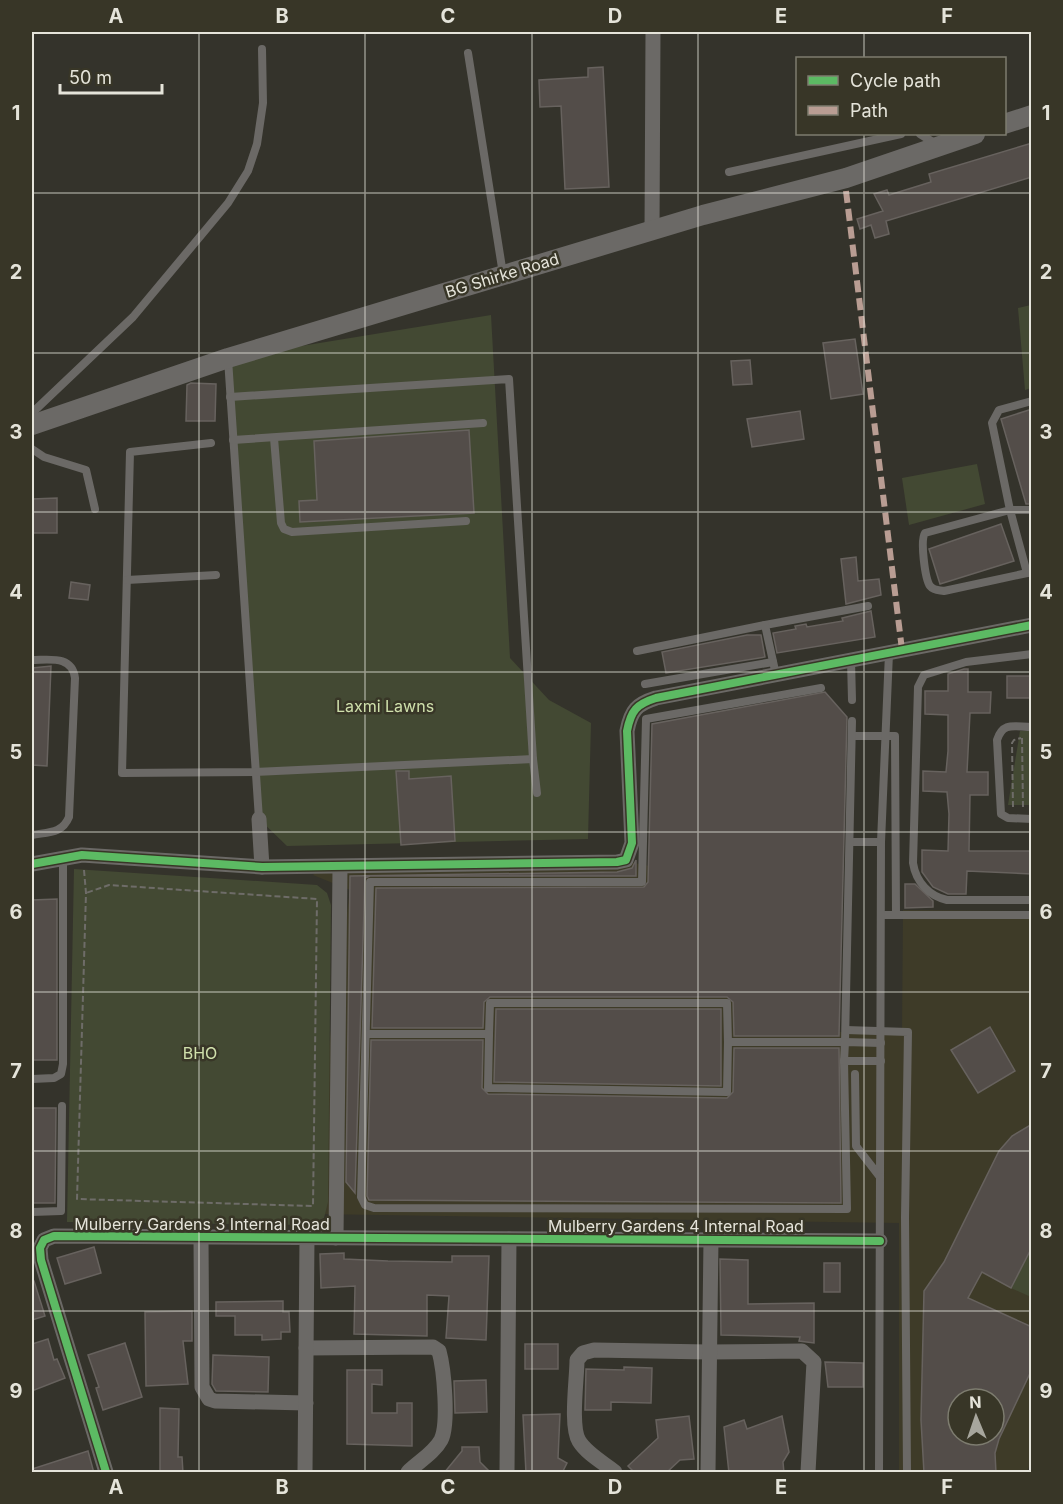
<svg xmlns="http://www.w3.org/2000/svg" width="1063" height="1504" font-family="Inter,sans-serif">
	<rect width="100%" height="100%" fill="#34332b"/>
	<path fill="#3e3b28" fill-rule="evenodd" d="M604 857 655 867 830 1032H902L903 910 1031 911 1032 1458 1027 1472H899V1223L314 1214 307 1208 350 890 313 875 317 871ZM958 1399H994V1435H958Z"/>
	<g fill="#434933">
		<path d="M1031 305V388L1025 390 1018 308Z"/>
		<path d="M491 315 510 658 549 700 591 723 588 839 287 846 259 819 228 358Z"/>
		<path d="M977 464 985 504 909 525 902 478Z"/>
		<path d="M1020 731H1031V805H1008Z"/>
		<path d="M74 869 317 885 327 893 331 905 328 1202 324 1218 306 1225 67 1222Z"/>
		<path d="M1031 1247V1297L1011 1288Z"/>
	</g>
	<g fill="#534d49" stroke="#67625e" stroke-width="1.5" fill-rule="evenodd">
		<path d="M603 67 609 187 565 189 561 106 540 107 539 80 588 77V68Z"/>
		<path d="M1032 143V177L886 221 889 234 875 238 871 225 860 229 857 219 883 211 874 194 887 190 889 195 931 182 929 174Z"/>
		<path d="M855 339 863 394 831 399 823 343Z"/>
		<path d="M750 360 752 384 733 385 731 361Z"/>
		<path d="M191 383 216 384 215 421H186L187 385Z"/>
		<path d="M1032 409V504H1026L1001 419Z"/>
		<path d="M800 411 804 439 752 447 747 419Z"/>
		<path d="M469 430 474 513 300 522 299 501 317 500 314 441Z"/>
		<path d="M57 498V533H32V499Z"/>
		<path d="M1001 524 1014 561 940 584 929 549Z"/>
		<path d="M856 557 858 581 879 579 881 595 846 604 841 559Z"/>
		<path d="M71 582 90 585 88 600 69 598Z"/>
		<path d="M871 611 875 637 777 653 773 633 796 629 795 626 806 624 807 627 843 621 842 618Z"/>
		<path d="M747 635H761L765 657 666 673 662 652Z"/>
		<path d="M51 666 47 766 32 765V668Z"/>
		<path d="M964 669H968V692H991L990 713H970L967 772H988V795H970L969 851H1032V874L967 871 966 894H948L933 887 922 872V850L948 851 949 814 947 792 923 791V771L946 772 948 751V715L925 714V691H948V674Z"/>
		<rect x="1007" y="676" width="25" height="22"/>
		<path d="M825 692 847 717 839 1036H734L733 1002 727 997H490L484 1002 483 1028H372L376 888 644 887 648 882 652 724Z"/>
		<path d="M396 771H409V779L451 776 455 841 401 845Z"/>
		<path d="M636 860V876H370L365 878 355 1193 346 1182 350 876 617 872 632 868Z"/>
		<path d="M905 884H915L933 901V907L905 908Z"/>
		<path d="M57 899V1060H32V900Z"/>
		<path d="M496 1009H721V1086L494 1082Z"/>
		<path d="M990 1027 1015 1071 978 1093 951 1050Z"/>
		<path d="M371 1040H483L482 1088 488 1094 727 1098 733 1092 734 1048H839L841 1203 369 1200 367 1196Z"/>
		<path d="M32 1108H56L55 1203H32Z"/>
		<path d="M1032 1124V1247L1011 1288 982 1272 968 1298 1032 1327V1369L999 1439 995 1453 996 1473H924L921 1420 924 1291 944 1262 999 1151 1012 1136ZM958 1399H994V1435H958Z"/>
		<path d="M94 1247 101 1273 65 1284 57 1258Z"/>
		<path d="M344 1253V1259L388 1261 452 1262V1256H489L486 1340 446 1338 449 1296 427 1295V1336L354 1334 355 1286 321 1288 320 1254Z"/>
		<path d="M720 1259 748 1260V1304L814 1303V1343L799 1341 800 1337 721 1335Z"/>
		<rect x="824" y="1263" width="16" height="29"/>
		<path d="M32 1281H34L45 1316 32 1320Z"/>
		<path d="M283 1301V1312H289L290 1332H281V1339L262 1340V1335H235V1316H216V1302Z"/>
		<path d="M192 1311V1341H183L188 1384 146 1386 145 1312Z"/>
		<path d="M48 1339 54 1360 57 1359 65 1378 32 1391V1344Z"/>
		<path d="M125 1343 142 1397 103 1410 96 1388 99 1387 88 1355Z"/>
		<rect x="525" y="1344" width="33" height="25"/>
		<path d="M213 1355 269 1357 268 1392 216 1391 212 1384Z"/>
		<path d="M825 1362 863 1363V1387H828Z"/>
		<path d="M624 1367 652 1368 651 1403 611 1402V1410H585L586 1369 624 1370Z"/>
		<path d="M347 1370H382V1385L372 1384V1413H397V1403H412V1446L347 1444Z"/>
		<path d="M486 1380 487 1412 455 1413 454 1381Z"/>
		<path d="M160 1408 179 1409 178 1457H182L183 1473H160Z"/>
		<path d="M560 1414 558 1458 567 1463 562 1473H526L523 1415Z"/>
		<path d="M689 1416 694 1459 680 1460 666 1473H635L628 1466 658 1438 656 1420Z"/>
		<path d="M782 1416 789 1452 783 1462 784 1473H729L724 1427 744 1420 747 1429Z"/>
		<path d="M462 1447H479L480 1462 491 1473H444L462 1451Z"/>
		<path d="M88 1451 94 1473H32V1469Z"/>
	</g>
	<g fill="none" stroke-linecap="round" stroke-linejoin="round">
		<g stroke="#6e6c68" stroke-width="2" stroke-dasharray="6 3" stroke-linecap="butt">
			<path d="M1022 738 1023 807"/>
			<path d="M1013 807 1012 743 1014 740 1021 738"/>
			<path d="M84 870 86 893 77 1199 313 1206 317 899 109 885 86 893"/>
		</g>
		<g stroke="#6b6966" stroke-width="8">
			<path d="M468 53 503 274"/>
			<path d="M920 134 936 144"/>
			<path d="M729 172 901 134"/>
			<path d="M228 359 259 819"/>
			<path d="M1032 401 999 410 992 423 1010 510 925 533C920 540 925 579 930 586 934 591 939 590 944 591L1032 572"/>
			<path d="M32 413 133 317 228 203 248 171 257 144 263 103 262 49"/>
			<path d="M274 438 281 523 284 529 292 532 466 521"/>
			<path d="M233 440 483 423"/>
			<path d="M211 443 130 452 122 773 255 772 533 759 509 379 230 397"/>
			<path d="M32 449 44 457 86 470 95 509"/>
			<path d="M1027 573 1010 510H1032"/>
			<path d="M127 580 216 575"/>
			<path d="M765 625 868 606"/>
			<path d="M637 651 765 625 776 675"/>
			<path d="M1032 654 966 662 924 675 918 687 913 863C916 882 929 896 947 900H1032"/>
			<path d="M32 660C49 660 72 655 75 678L69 817C62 834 48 832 32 835"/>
			<path d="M851 660 852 700"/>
			<path d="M645 684 773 662"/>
			<path d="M821 688 646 719 642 882H370L361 1197 365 1205 374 1208 847 1209 844 1061"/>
			<path d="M1032 727C1015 727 1003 721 997 740L1001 814 1008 818 1032 819"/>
			<path d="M852 736H895L896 914"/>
			<path d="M533 759 537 793"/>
			<path d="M850 842H881"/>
			<path d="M881 915H1032"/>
			<path d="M846 1030 908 1032 905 1217 907 1472"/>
			<path d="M368 1034H489L490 1003H727L728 1042"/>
			<path d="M489 1034 488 1088 727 1092 728 1042H845L852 721"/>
			<path d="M881 1043 845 1042 844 1061H881"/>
			<path d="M855 1074 856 1146 880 1177 881 842 889 653"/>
			<path d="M32 1079 54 1078 61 1074 63 1064V858"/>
			<path d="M32 1212 61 1211 62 1106"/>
			<path d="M879 1472 880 1177"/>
		</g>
		<g stroke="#6b6966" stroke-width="15">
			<path d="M652 231 653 32"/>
			<path d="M259 819 262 867"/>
			<path d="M32 864 82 855 262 867 617 862 626 860 632 843 627 731C631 710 637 704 656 698L1032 625"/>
			<path d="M201 1238 202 1387 209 1399 215 1401 306 1403"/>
			<path d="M336 1238 340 868"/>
			<path d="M306 1348 433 1347 439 1351C444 1369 449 1424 441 1440 434 1453 418 1462 408 1472"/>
			<path d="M106 1472 41 1260 40 1248 44 1240 54 1236 880 1241"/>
			<path d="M305 1472 307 1238"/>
			<path d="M507 1472 509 1239"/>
			<path d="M615 1472C604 1463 587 1454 579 1441 570 1426 577 1379 577 1360L583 1353 594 1350 709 1352 802 1351 814 1362 808 1472"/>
			<path d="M708 1472 711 1240"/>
		</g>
		<g stroke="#6b6966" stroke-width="20">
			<path d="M1004 124 1032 115"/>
			<path d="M32 425 228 358 703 215 846 178 975 134"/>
		</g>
		<path stroke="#b99d93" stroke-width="6" stroke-dasharray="12 6" stroke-linecap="butt" d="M846 191 902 650"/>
		<g stroke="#383627" stroke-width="11">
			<g id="cycleway">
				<path d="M32 864 82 855 262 867 617 862 626 860 632 843 627 731C631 710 637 704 656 698L1032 625"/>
				<path d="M106 1472 41 1260 40 1248 44 1240 54 1236 880 1241"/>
			</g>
		</g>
		<use href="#cycleway" stroke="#5cba63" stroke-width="8"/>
	</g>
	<path fill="none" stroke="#e5e4da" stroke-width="1.5" stroke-opacity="0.55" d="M199 32V1472M365 32V1472M532 32V1472M698 32V1472M864 32V58M864 134V1472M32 193H1032M32 353H1032M32 512H1032M32 672H1032M32 832H1032M32 992H1032M32 1151H1032M32 1311H1032"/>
	<g text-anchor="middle" stroke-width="5" stroke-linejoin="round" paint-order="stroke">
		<g font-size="16" fill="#e5e4da" stroke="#383627">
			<text transform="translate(502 275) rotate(-17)" y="6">BG Shirke Road</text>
			<text x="202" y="1230">Mulberry Gardens 3 Internal Road</text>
			<text x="676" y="1232">Mulberry Gardens 4 Internal Road</text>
		</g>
		<g font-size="16" fill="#d0e0ac" stroke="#383627">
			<text x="385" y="712">Laxmi Lawns</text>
			<text x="200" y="1059">BHO</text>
		</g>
	</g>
	<rect width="1063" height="1504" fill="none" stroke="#383627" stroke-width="66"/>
	<rect x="796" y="57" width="210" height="78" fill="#383627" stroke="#7d7c6f" stroke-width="1.5"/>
	<rect x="808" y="76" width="30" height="9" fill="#5cba63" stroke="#7d7c6f" stroke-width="1.5"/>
	<text x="850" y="87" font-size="18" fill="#e5e4da">Cycle path</text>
	<rect x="808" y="106" width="30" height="9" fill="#b99d93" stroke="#7d7c6f" stroke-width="1.5"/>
	<text x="850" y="117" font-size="18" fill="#e5e4da">Path</text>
	<g transform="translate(976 1417) rotate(358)"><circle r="28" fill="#383627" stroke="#7d7c6f" stroke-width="1.5"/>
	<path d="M0-4.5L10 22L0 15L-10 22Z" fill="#a7a69d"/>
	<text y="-9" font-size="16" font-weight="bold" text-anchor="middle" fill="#e5e4da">N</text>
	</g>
	<path d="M60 84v9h102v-9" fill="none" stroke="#e5e4da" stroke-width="3"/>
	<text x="69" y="84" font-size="18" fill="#e5e4da" stroke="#383627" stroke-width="4.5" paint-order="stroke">50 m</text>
	<rect x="33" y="33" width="997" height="1438" fill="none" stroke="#e5e4da" stroke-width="2"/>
	<g font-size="20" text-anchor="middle" font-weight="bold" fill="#e5e4da">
		<text x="116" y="23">A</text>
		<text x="282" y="23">B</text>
		<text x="448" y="23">C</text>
		<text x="615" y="23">D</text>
		<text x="781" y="23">E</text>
		<text x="947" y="23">F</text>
		<text x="16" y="120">1</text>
		<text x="1046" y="120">1</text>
		<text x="16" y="279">2</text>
		<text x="1046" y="279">2</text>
		<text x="16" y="439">3</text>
		<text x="1046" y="439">3</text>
		<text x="16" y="599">4</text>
		<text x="1046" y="599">4</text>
		<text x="16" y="759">5</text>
		<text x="1046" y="759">5</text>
		<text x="16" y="919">6</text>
		<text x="1046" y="919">6</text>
		<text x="16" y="1078">7</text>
		<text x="1046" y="1078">7</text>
		<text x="16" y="1238">8</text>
		<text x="1046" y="1238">8</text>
		<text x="16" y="1398">9</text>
		<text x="1046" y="1398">9</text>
		<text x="116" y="1494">A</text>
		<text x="282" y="1494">B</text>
		<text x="448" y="1494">C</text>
		<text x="615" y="1494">D</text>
		<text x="781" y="1494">E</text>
		<text x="947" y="1494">F</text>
	</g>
</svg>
